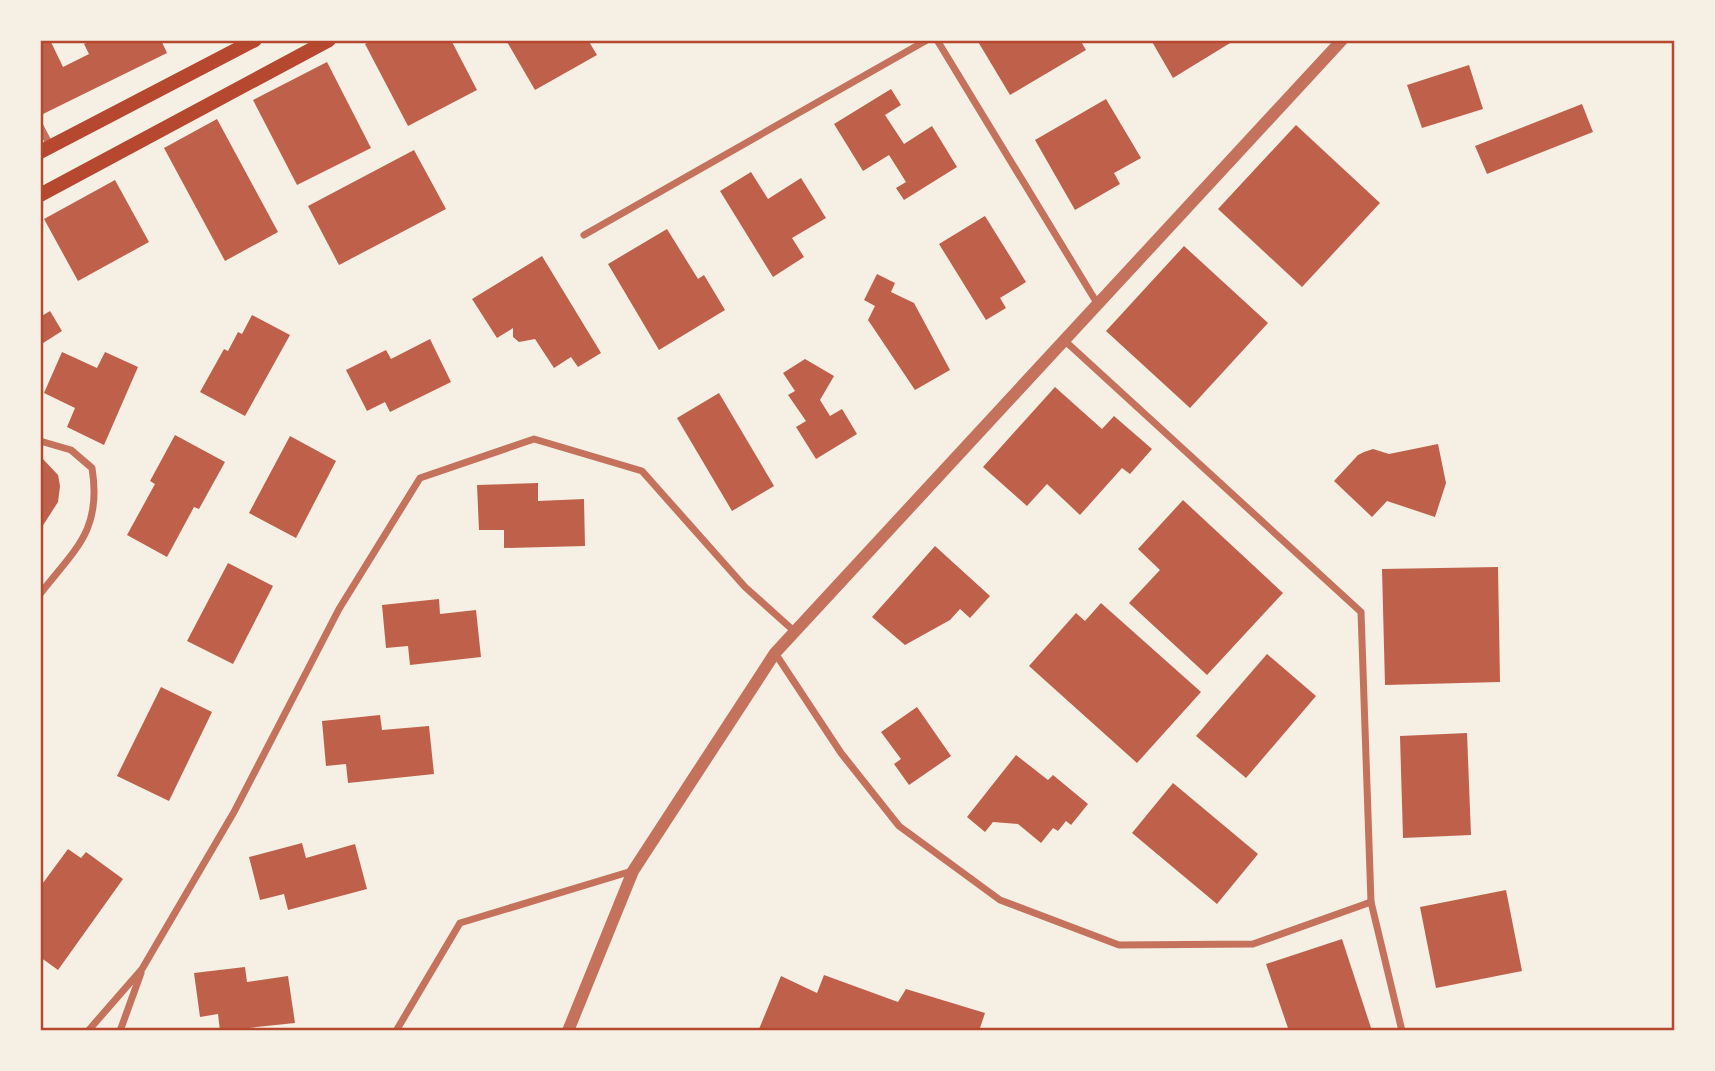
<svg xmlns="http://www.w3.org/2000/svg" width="1715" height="1071" font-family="'DejaVu Sans',sans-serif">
	<rect width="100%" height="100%" fill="#f6efe4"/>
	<g fill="#bf614a">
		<path d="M40 40H55L51 42 63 67 89 54 84 44 91 40H161L167 53 43 114Z"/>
		<path d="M373 40H451L477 90 408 126 365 44Z"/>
		<path d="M506 40H588L597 55 535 90Z"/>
		<path d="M977 40H1080L1086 50 1010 95Z"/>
		<path d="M1151 40H1235L1173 78Z"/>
		<path d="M327 62 371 148 297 185 253 100Z"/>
		<path d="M1469 65 1483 109 1422 128 1407 85Z"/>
		<path d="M891 89 901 105 885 115 904 144 932 126 957 167 904 200 896 188 906 182 889 155 863 171 834 124Z"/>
		<path d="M1106 99 1141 158 1114 173 1120 184 1075 210 1035 140Z"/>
		<path d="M1582 104 1593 132 1487 174 1475 146Z"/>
		<path d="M217 119 278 232 225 261 164 148Z"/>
		<path d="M1296 125 1380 203 1302 287 1218 209Z"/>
		<path d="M414 150 446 209 339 265 308 206Z"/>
		<path d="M751 172 768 199 801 178 826 218 792 238 804 257 773 277 720 191Z"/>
		<path d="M115 180 149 242 78 281 44 219Z"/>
		<path d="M985 216 1026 282 1000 298 1006 308 986 320 939 244Z"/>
		<path d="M667 229 698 279 704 275 725 310 659 350 608 264Z"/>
		<path d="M1184 246 1268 323 1190 408 1106 331Z"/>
		<path d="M542 256 601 353 578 367 571 357 554 368 535 339 519 342 513 337V328L497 338 472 299Z"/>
		<path d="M877 274 895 283 891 292 914 303 950 370 915 390 868 320 875 306 864 300Z"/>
		<path d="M50 311 62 331 40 345V317Z"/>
		<path d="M252 315 290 335 245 416 200 392 224 349 228 351 238 332 242 334Z"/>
		<path d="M430 339 451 382 390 412 385 402 367 411 346 370 386 350 391 359Z"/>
		<path d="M62 352 97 368 105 352 138 367 104 445 67 427 75 408 44 393Z"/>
		<path d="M805 359 834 376 820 400 830 416 842 409 857 434 816 459 796 427 806 421 788 395 795 391 783 373Z"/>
		<path d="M1055 387 1102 429 1114 416 1152 449 1130 474 1122 468 1080 515 1047 484 1027 506 983 467Z"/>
		<path d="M719 393 774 486 732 511 677 418Z"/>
		<path d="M175 435 225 462 199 509 194 507 167 557 127 535 155 484 150 481Z"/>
		<path d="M290 436 336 461 296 538 249 513Z"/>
		<path d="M1438 444 1446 483 1435 517 1387 501 1372 517 1334 481 1358 455 1364 452 1373 449 1389 454Z"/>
		<path d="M42 458 58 475 60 486 58 502 40 530Z"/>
		<path d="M538 483V501L584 499 585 546 504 548V530H479L477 485Z"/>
		<path d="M1183 500 1283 593 1207 675 1129 603 1160 570 1138 549Z"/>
		<path d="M935 546 990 596 970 618 960 609 950 620 905 645 872 617Z"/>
		<path d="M228 563 273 586 233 664 187 641Z"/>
		<path d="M1498 567 1500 682 1385 685 1382 569Z"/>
		<path d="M439 599 440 614 476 610 481 657 410 665 408 646 386 648 382 605Z"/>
		<path d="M1101 603 1201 692 1137 763 1029 666 1076 613 1085 621Z"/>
		<path d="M1267 654 1316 696 1246 778 1196 736Z"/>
		<path d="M161 687 212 712 169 801 117 776Z"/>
		<path d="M917 707 951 756 909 785 894 764 901 759 881 732Z"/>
		<path d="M380 715 382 730 429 726 434 774 348 783 346 764 326 766 322 721Z"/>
		<path d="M1467 733 1471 835 1403 838 1400 736Z"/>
		<path d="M1016 755 1048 780 1053 775 1088 804 1071 825 1066 821 1058 831 1053 828 1041 843 1018 824 993 822 985 832 967 817Z"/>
		<path d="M1173 783 1258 854 1217 904 1132 833Z"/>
		<path d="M302 843 306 858 355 844 367 889 288 910 284 894 260 900 249 857Z"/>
		<path d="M68 849 81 858 86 852 123 879 58 970 40 957V887Z"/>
		<path d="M1506 890 1522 971 1436 988 1420 907Z"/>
		<path d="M1342 939 1372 1031H1289L1266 964Z"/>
		<path d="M245 967 247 982 288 976 295 1023 220 1031 218 1014 200 1017 194 973Z"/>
		<path d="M824 975 898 1002 906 989 985 1013 979 1031 759 1029 781 976 817 993Z"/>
	</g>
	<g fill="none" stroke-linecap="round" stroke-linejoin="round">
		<g stroke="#c5725c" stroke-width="7">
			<path d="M937 40 1097 303"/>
			<path d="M40 126 51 147"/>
			<path d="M584 235 927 40"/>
			<path d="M1064 340 1361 612 1371 902 1402 1031"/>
			<path d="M40 441 71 450 92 468C102 530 76 548 40 594"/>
			<path d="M775 653 841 753 899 826 1000 900 1119 945 1253 944 1371 902"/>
			<path d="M88 1031 142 969 234 812 339 609 420 478 534 439 642 471 745 587 794 631"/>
			<path d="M120 1031 141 973"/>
			<path d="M396 1031 460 923 632 871"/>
		</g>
		<path stroke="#c5725c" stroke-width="12" d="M568 1031 633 871 775 653 1342 40"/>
		<g stroke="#b5482f" stroke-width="14">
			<path d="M40 152 255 40"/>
			<path d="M40 195 329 40"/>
		</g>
	</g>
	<rect width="1715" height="1071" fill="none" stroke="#f6efe4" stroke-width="84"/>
	<rect x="42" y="42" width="1631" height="987" fill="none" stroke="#b5482f" stroke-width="2.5"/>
</svg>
